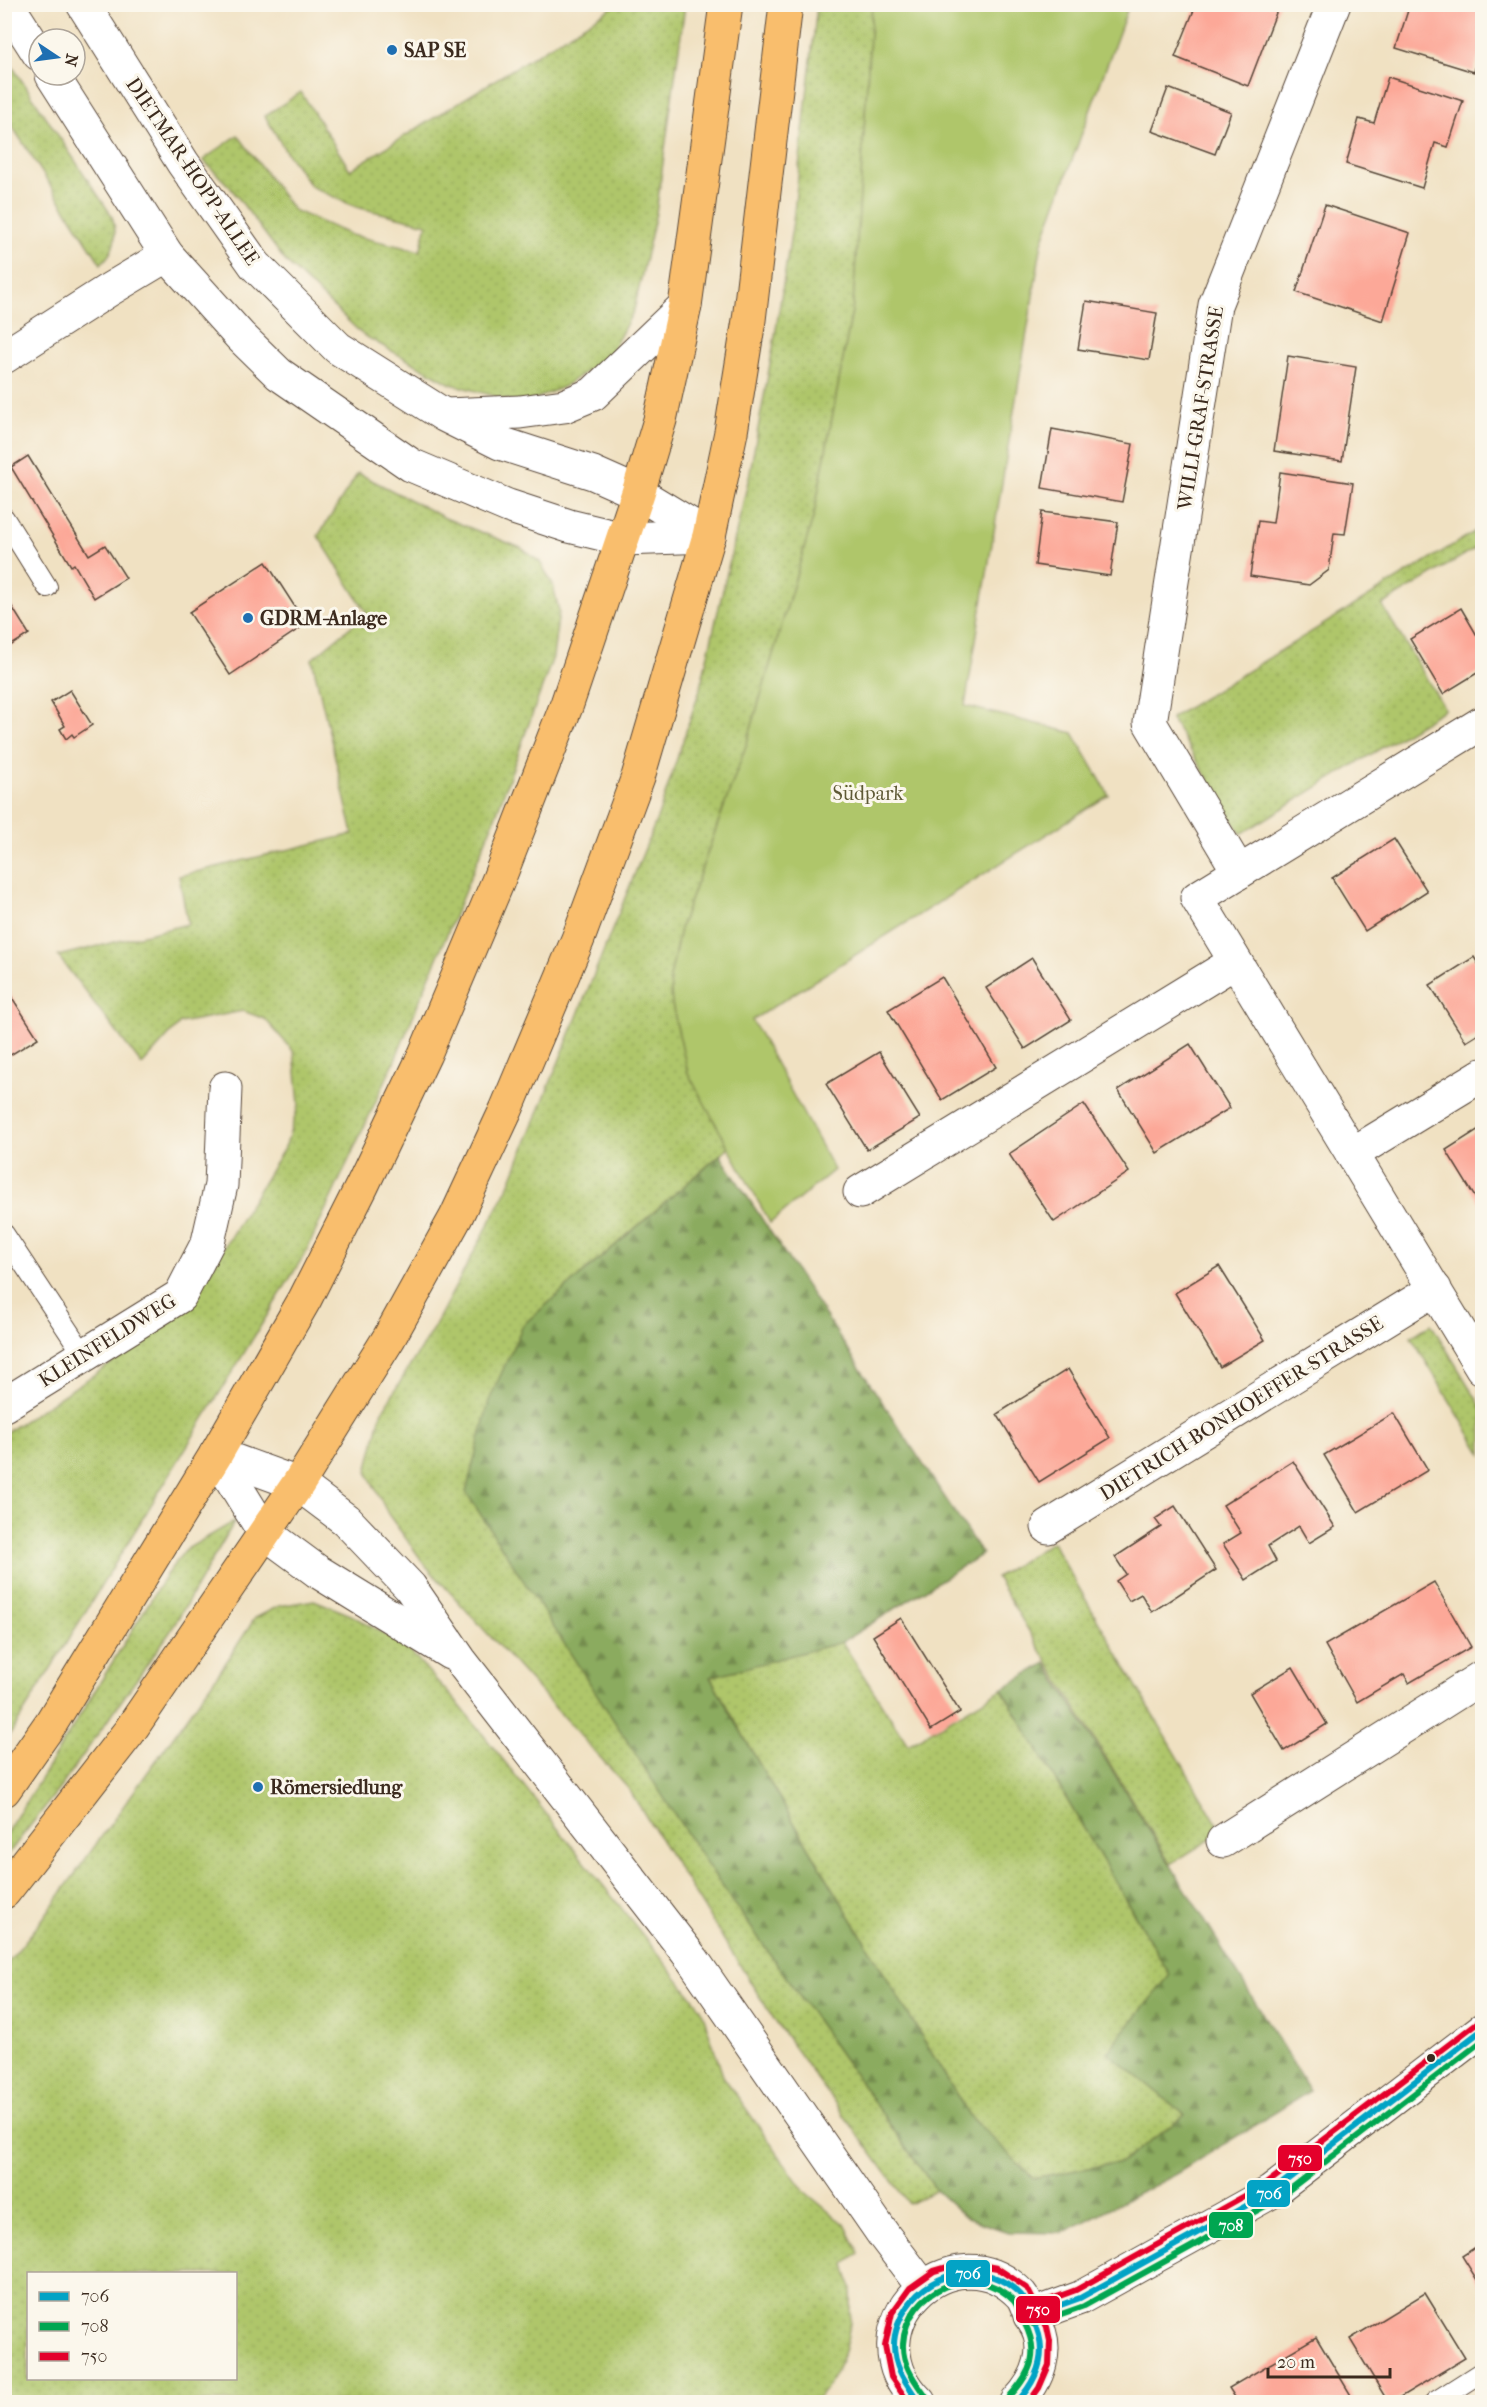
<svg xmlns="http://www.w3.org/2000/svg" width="1487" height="2407" font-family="'IM FELL French Canon',serif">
	<defs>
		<pattern id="grass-dots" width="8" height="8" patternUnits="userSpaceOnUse" patternTransform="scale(1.5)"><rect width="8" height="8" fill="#afc66b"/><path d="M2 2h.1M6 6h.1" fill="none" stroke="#97aa5c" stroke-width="1.8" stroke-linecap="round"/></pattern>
		<pattern id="forest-firs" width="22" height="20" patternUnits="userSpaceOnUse" patternTransform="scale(1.5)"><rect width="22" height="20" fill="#8bab5f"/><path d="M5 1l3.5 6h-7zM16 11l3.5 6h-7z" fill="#738b4e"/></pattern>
	</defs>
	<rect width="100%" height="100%" fill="#fbf7ec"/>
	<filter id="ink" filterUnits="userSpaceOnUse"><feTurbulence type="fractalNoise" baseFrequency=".0167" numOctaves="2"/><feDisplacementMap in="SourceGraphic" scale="12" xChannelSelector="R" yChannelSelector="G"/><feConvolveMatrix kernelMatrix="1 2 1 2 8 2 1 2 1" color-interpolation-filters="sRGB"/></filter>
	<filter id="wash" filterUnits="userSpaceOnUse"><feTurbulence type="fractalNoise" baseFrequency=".008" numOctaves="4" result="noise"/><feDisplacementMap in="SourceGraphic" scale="24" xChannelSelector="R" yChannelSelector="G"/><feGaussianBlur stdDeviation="1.35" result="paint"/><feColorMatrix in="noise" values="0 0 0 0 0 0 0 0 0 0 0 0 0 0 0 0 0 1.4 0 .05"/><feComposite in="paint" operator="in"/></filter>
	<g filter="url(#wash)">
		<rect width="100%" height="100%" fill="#f0e1c2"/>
		<g fill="url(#grass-dots)" stroke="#757844" stroke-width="1.5" fill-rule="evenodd">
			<path d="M616 5H685L656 213 634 310 609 356 563 387 523 404 451 384 363 335 286 262 230 187 203 160 238 135 293 210 351 235 420 251 427 224 356 207 312 187 288 155 265 116 301 92 350 170Z"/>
			<path d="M817 5H872L853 306 814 515 747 743 680 929 670 978 672 1004 688 1073 729 1147 523 1325 708 1866 936 2190 909 2204 777 2024 628 1788 426 1566 388 1514 367 1472 381 1413 434 1327 507 1190 658 816 700 689 749 477 773 348 793 221Z"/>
			<path d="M4 54 112 216C118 235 116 250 101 264L5 115Z"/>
			<path d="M358 473 445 518 521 548 540 562 553 585 559 611 553 657 494 820 395 1060 306 1252 5 1743V1433L129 1352 186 1310 286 1145 299 1104 294 1052 265 1019 243 1011 180 1023 142 1065 58 956 188 924 179 876 353 834 312 659 367 613 318 536Z"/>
			<path d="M1482 527V544L1382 605 1445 709 1241 834 1171 718Z"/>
			<path d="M1431 1324 1482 1408V1454L1411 1337Z"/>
			<path d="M235 1521 170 1632 62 1785 5 1858V1835L58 1751 166 1575 185 1550Z"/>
			<path d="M1052 1542 1222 1832 1171 1864 996 1577Z"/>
			<path d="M314 1600 351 1615 405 1646 461 1707 701 2008 723 2076 804 2191 846 2226 859 2253 845 2264C847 2273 851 2282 851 2291 853 2329 843 2376 814 2402H5V1966L39 1924 223 1667 255 1618 279 1606ZM28 2274H236V2378H28Z"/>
			<path d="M842 1642 908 1745 1002 1689 1170 1975 1108 2052 1185 2115 1122 2162 1033 2178 968 2114 769 1781 710 1676Z"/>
		</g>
		<path fill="url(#forest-firs)" stroke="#636a3e" stroke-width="1.5" d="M720 1155 982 1554 842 1642 710 1677 769 1781 968 2114 1033 2178 1122 2162 1185 2115 1107 2052 1170 1975 1002 1689 1046 1663 1310 2091 1171 2177 1062 2233 1008 2232 967 2218 936 2190 708 1866 466 1492 489 1401 523 1325Z"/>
		<path fill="#afc66b" stroke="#757844" stroke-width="1.5" d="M872 5H1129L1042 242 965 706 1073 733 1109 795 752 1020 834 1170 770 1223 688 1073 672 1004 670 978 680 929 747 743 814 515 853 306Z"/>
		<g id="blocks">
			<g fill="#fca898">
				<path d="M1410 4H1482V45L1474 72 1396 48Z"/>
				<path d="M1196 5H1279L1248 86 1175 57Z"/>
				<path d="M1388 77 1463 101 1448 147 1435 143 1422 188 1346 164 1359 119 1374 123Z"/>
				<path d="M1168 88 1231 112 1215 154 1152 131Z"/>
				<path d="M1325 205 1410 233 1383 321 1296 292Z"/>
				<path d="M1086 301 1157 313 1149 360 1078 349Z"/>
				<path d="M1288 356 1356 367 1342 461 1274 451Z"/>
				<path d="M1052 429 1133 444 1122 502 1042 488Z"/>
				<path d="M28 456 89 555 105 545 126 578 94 598 74 564 71 566 11 467Z"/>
				<path d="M1280 472 1353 483 1345 534 1334 533 1329 570 1309 585 1250 576 1258 521 1273 523Z"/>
				<path d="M1042 512 1118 522 1110 576 1035 565Z"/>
				<path d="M266 562 306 624 230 675 189 612Z"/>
				<path d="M4 594 29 634 4 650Z"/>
				<path d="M1461 608 1482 644V670L1443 694 1410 639Z"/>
				<path d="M70 690 92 725 74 737 72 734 66 739 60 729 65 726 51 702Z"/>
				<path d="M1394 839 1427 891 1365 931 1332 878Z"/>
				<path d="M1474 957 1482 970V1032L1466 1042 1430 985Z"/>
				<path d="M1032 958 1071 1020 1025 1049 986 988Z"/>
				<path d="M942 977 996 1067 942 1100 888 1010Z"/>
				<path d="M4 985 38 1038 4 1059Z"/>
				<path d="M1190 1044 1230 1108 1157 1153 1118 1090Z"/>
				<path d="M879 1052 920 1118 867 1150 826 1084Z"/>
				<path d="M1084 1104 1129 1172 1054 1222 1009 1154Z"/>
				<path d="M1482 1127V1206L1481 1207 1446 1150Z"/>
				<path d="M1219 1266 1265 1340 1220 1367 1175 1293Z"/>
				<path d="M1068 1369 1110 1438 1039 1482 997 1414Z"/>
				<path d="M1394 1413 1428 1470 1358 1512 1324 1455Z"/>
				<path d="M1293 1461 1335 1527 1309 1543 1299 1526 1268 1546 1276 1561 1246 1580 1223 1544 1241 1533 1223 1505Z"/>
				<path d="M1175 1506 1216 1570 1152 1612 1141 1594 1129 1601 1116 1581 1126 1574 1115 1557 1161 1527 1155 1519Z"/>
				<path d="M1434 1582 1471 1647 1409 1683 1404 1674 1357 1702 1325 1645Z"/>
				<path d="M901 1618 960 1712 931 1730 873 1636Z"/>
				<path d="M1293 1667 1327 1724 1284 1751 1250 1693Z"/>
				<path d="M1482 2243V2288L1462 2256Z"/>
				<path d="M1425 2293 1465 2358 1392 2402H1388L1350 2339Z"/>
				<path d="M1316 2337 1355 2402H1238L1229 2388Z"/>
			</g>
		</g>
	</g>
	<g filter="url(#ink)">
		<use href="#blocks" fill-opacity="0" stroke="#564537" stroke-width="1.5"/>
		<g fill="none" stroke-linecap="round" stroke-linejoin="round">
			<g stroke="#564537" stroke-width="22">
				<g id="service">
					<path d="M4 518 47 587"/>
					<path d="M4 1234 84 1355"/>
					<path d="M1435 2402 1482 2372"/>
				</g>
			</g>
			<g stroke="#564537" stroke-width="35">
				<g id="minor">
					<path d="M7 4 39 54"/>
					<path d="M83 4 183 163 255 265 338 348 444 415 500 443 593 473 638 493 709 536"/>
					<path d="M52 75 167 255 240 336 279 374 411 465 508 506 569 526 623 539 709 536"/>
					<path d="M4 357 107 291 167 255"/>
					<path d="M446 415 520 412 564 406 593 394 685 306"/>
					<path d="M1482 723 1197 898 1482 1368"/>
					<path d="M1239 872 1150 723 1215 305 1334 4"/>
					<path d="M1352 1154 1482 1075"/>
					<path d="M860 1192 1235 962"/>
					<path d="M4 1405 180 1296 208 1242 221 1185 225 1088"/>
					<path d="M1048 1527 1435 1289"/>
					<path d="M1223 1841 1482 1677"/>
				</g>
			</g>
			<g stroke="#564537" stroke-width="35">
				<g id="tertiary">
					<path d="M216 1454 298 1484 346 1520 410 1587 460 1660 693 1960 885 2237 923 2287"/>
					<path d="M216 1454 264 1532 317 1571 450 1653"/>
					<path d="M1030 2316 1080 2298 1271 2192 1482 2030"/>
					<path d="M919 2402C844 2328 953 2224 1021 2295 1027 2302 1028 2313 1033 2320 1052 2347 1038 2381 1017 2402"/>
				</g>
			</g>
			<g stroke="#564537" stroke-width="35">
				<g id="primary">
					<path d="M4 1790 51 1723 216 1454 305 1299 362 1186 425 1054 498 881 567 704 638 493 660 420 685 306 726 4"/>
					<path d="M4 1892 129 1732 298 1484 389 1338 456 1217 506 1110 578 939 638 777 709 536 731 432 749 320 786 4"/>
				</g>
			</g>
			<use href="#service" stroke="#fff" stroke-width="20"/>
			<use href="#minor" stroke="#fff" stroke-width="33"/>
			<use href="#tertiary" stroke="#fff" stroke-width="33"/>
			<use href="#primary" stroke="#f9be6d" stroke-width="33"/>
			<g stroke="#fbf7ec" stroke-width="10">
				<g id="bus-1">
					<path d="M1030 2316 1080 2298 1271 2192 1482 2030"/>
					<path d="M919 2402C907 2384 894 2368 894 2345 894 2332 900 2317 907 2307 934 2268 987 2260 1021 2295 1027 2301 1029 2312 1033 2320 1049 2350 1039 2378 1017 2402"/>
				</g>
			</g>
			<g stroke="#fbf7ec" stroke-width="10">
				<g id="bus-2">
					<path d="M1033 2324 1084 2306 1276 2200 1482 2041"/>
					<path d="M926 2397C915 2381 902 2365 903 2344 906 2289 976 2260 1014 2301 1019 2307 1020 2316 1024 2322 1040 2352 1032 2372 1010 2396"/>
				</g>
			</g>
			<g stroke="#fbf7ec" stroke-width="10">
				<g id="bus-3">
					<path d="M1027 2308 1076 2290 1266 2184 1477 2023"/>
					<path d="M908 2402 891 2377 885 2346 892 2313 910 2288 934 2271 965 2262 997 2268 1027 2288 1047 2327 1050 2341 1049 2365 1039 2388 1029 2402"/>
				</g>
			</g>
			<use href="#bus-1" stroke="#03a3c5" stroke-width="6"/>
			<use href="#bus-2" stroke="#00a651" stroke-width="6"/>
			<use href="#bus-3" stroke="#e4002b" stroke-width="6"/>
		</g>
	</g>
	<g fill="#1f6fb2" stroke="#fbf7ec" stroke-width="2">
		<circle cx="392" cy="50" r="6"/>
		<circle cx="248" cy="618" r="6"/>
		<circle cx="258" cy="1787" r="6"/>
	</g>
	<circle fill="#3b2a1e" stroke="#fbf7ec" stroke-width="2" cx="1431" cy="2058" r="5"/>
	<g text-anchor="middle" stroke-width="6" stroke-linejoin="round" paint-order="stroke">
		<g font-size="20" font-weight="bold" fill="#3b2a1e" stroke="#fbf7ec" text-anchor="start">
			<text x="404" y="57">SAP SE</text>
			<text x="260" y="625">GDRM-Anlage</text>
			<text x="270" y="1794">Römersiedlung</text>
		</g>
		<g font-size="20" fill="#3b2a1e" stroke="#fbf7ec">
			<text transform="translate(193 171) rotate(56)" y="7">DIETMAR-HOPP-ALLEE</text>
			<text transform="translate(1200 408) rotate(-81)" y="7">WILLI-GRAF-STRASSE</text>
			<text transform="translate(107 1340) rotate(-32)" y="7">KLEINFELDWEG</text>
			<text transform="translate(1241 1408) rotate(-32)" y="7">DIETRICH-BONHOEFFER-STRASSE</text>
		</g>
		<g font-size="20" fill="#5e5935" stroke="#fbf7ec">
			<text x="868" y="800">Südpark</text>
		</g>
	</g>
	<g stroke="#fbf7ec" stroke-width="2">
		<rect x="1277" y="2144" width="46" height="28" rx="6" fill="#e4002b"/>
		<rect x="1246" y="2179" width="45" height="29" rx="6" fill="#03a3c5"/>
		<rect x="1208" y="2211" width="46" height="28" rx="6" fill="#00a651"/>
		<rect x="945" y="2259" width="46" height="29" rx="6" fill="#03a3c5"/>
		<rect x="1015" y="2295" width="46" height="29" rx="6" fill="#e4002b"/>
	</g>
	<g font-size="16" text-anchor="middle" font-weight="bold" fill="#fff">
		<text x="1300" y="2164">750</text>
		<text x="1269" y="2199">706</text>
		<text x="1231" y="2231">708</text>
		<text x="968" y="2279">706</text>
		<text x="1038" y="2315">750</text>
	</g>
	<rect width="1487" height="2407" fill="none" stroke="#fbf7ec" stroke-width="24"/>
	<rect x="27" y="2272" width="210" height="108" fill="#fbf7ec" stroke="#aea59a" stroke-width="1.5"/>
	<rect x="39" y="2292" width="30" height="9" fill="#03a3c5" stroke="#aea59a" stroke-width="1.5"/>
	<text x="81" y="2302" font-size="18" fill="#3b2a1e">706</text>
	<rect x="39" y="2322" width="30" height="9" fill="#00a651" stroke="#aea59a" stroke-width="1.5"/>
	<text x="81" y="2332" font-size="18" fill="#3b2a1e">708</text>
	<rect x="39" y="2352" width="30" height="9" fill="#e4002b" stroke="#aea59a" stroke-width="1.5"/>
	<text x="81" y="2362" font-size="18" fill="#3b2a1e">750</text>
	<g transform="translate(57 57) rotate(103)"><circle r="28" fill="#fbf7ec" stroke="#aea59a" stroke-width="1.5"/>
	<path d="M0-4.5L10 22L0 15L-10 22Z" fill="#1f6fb2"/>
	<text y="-9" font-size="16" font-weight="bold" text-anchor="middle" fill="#3b2a1e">N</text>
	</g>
	<path d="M1268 2368v9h122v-9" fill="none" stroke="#3b2a1e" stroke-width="3"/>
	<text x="1277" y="2368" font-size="18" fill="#3b2a1e" stroke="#fbf7ec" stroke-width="4.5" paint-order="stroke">20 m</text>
</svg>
